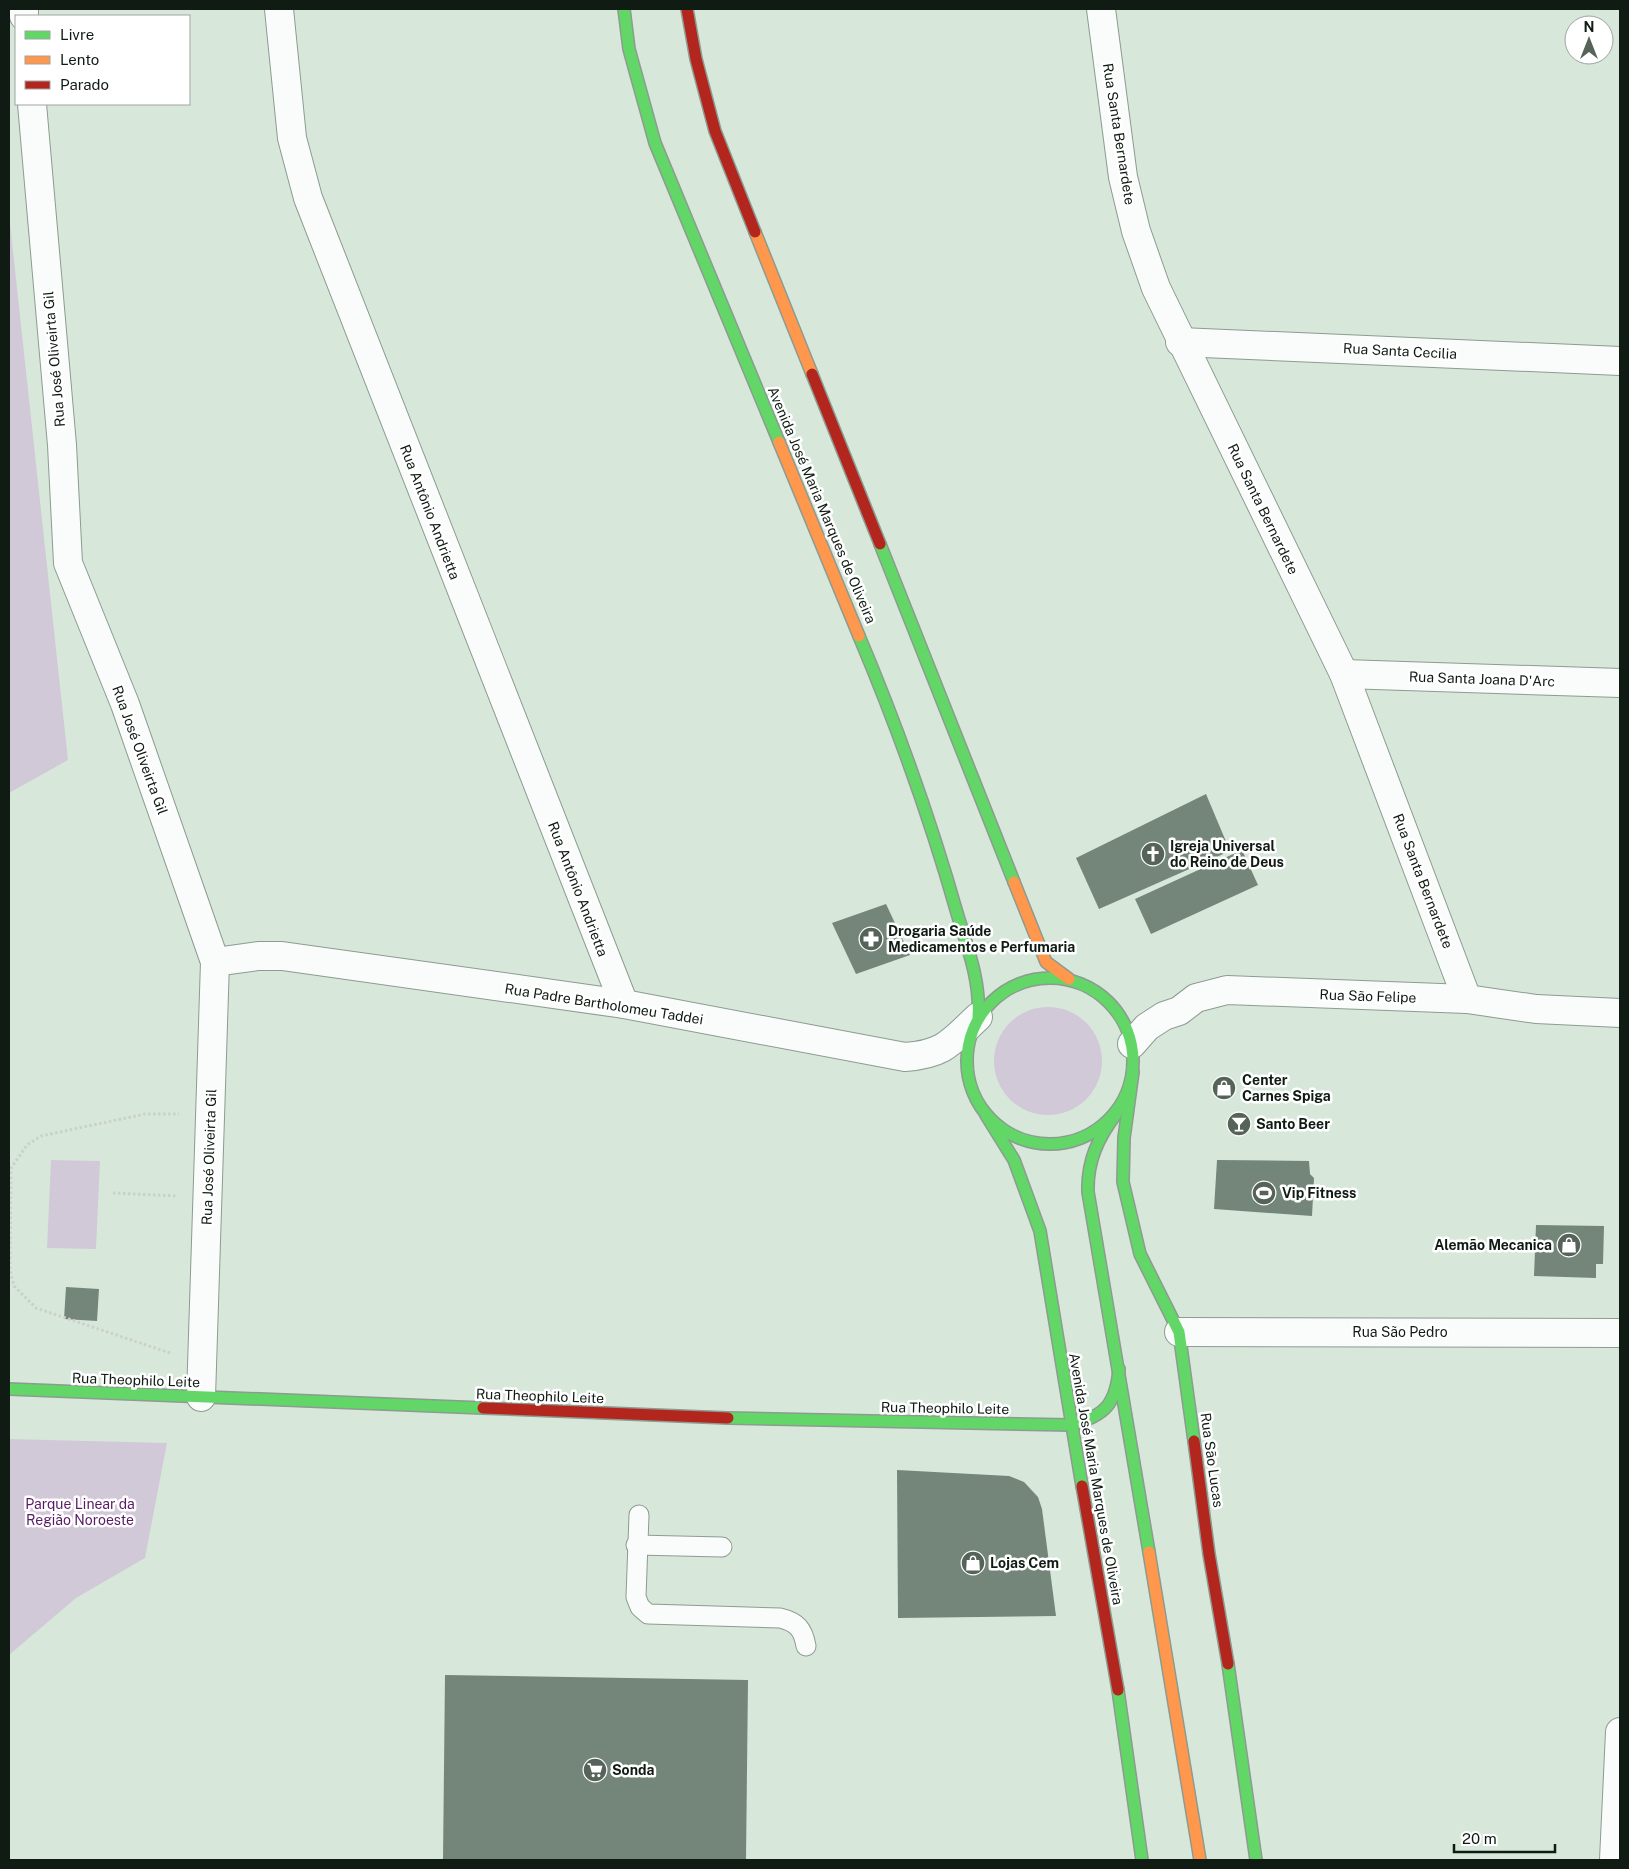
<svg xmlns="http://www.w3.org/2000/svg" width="1629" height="1869" font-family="'Public Sans',sans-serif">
	<rect width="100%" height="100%" fill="#d7e8db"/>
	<g fill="#d2c9d8">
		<path d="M9 214 68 760 9 793Z"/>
		<circle cx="1048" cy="1061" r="54"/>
		<path d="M51 1160 100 1161 96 1249 47 1248Z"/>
		<path d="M9 1439 167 1443 145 1558 76 1598 9 1655Z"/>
	</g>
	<g fill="#738679">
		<path d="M1206 794 1230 851 1099 909 1076 858Z"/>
		<path d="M1242 850 1258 885 1151 934 1135 899Z"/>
		<path d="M886 904 910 955 856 974 832 923Z"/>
		<path d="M1217 1160 1309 1161 1310 1174 1314 1178 1312 1216 1214 1209Z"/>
		<path d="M1536 1225 1604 1226 1603 1264H1596V1278L1534 1276Z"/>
		<path d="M66 1287 99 1289 97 1321 64 1319Z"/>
		<path d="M897 1470 1009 1476 1024 1482 1038 1497 1042 1509 1056 1616 898 1618Z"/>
		<path d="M445 1675 748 1680 746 1860H443Z"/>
	</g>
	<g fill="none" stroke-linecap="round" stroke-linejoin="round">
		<g stroke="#8d9b91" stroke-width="21">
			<g id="lane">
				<path d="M639 1515 636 1597 640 1607 648 1614 780 1618C797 1622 803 1629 806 1646"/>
				<path d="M636 1545 722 1547"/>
			</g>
		</g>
		<g stroke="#8d9b91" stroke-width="30">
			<g id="street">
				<path d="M24 9V16"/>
				<path d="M279 9 292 138 308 198 624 1004"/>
				<path d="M1101 9 1123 177 1136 231 1156 288 1344 674 1467 999"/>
				<path d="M32 104 62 445 68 563 125 704 215 962 201 1397"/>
				<path d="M1180 342 1620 361"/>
				<path d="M1344 674 1620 683"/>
				<path d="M215 962 258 956H282L624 1004 905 1057C945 1054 951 1042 978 1017"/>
				<path d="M1132 1044 1147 1027 1164 1016 1179 1011 1196 998 1227 990 1467 999 1536 1009 1620 1013"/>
				<path d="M1179 1332 1620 1333"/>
				<path d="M1614 1860 1620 1732"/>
			</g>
		</g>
		<g stroke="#8d9b91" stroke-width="14">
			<g id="fast">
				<path d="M624 9 629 49 655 143 779 442"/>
				<path d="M880 544 1014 882"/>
				<path d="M859 636C897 726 930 818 957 913 967 946 981 982 978 1017"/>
				<circle cx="1050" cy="1061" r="83"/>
				<path d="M1133 1072 1124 1138 1123 1182 1140 1254 1179 1332 1194 1441"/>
				<path d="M1116 1114C1098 1138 1087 1161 1088 1192L1149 1552"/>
				<path d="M986 1115 1014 1160 1040 1231 1082 1486"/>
				<path d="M9 1389 483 1408"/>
				<path d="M728 1418 1071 1425C1105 1416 1116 1404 1119 1369"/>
				<path d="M1228 1664 1256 1860"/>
				<path d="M1118 1690 1142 1860"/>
			</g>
		</g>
		<g stroke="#8d9b91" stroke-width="14">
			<g id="slow">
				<path d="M755 232 812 374"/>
				<path d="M779 442 859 636"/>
				<path d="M1014 882 1046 962 1069 979"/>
				<path d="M1149 1552 1200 1860"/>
			</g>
		</g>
		<g stroke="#8d9b91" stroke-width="14">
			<g id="jam">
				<path d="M687 9 696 59 715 131 755 232"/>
				<path d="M812 374 880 544"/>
				<path d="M483 1408 728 1418"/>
				<path d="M1194 1441 1209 1554 1228 1664"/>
				<path d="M1082 1486 1118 1690"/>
			</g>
		</g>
		<g stroke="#cbd0cd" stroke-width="3" stroke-dasharray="2.5 2.5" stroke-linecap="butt">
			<path d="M113 1193 177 1196"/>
			<path d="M170 1353 36 1308 14 1286 10 1270 11 1168 27 1145 41 1136 145 1114H179"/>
		</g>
		<use href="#lane" stroke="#f9fcfa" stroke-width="19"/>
		<use href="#street" stroke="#f9fcfa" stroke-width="28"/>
		<use href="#fast" stroke="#63d668" stroke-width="11"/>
		<use href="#slow" stroke="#ff974d" stroke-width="11"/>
		<use href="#jam" stroke="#b3261e" stroke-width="11"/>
	</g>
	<defs>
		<g id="church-disc" transform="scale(1.25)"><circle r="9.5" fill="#556359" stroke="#fff"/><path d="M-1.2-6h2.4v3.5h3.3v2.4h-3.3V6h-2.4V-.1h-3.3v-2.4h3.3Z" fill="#fff"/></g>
		<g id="pharmacy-disc" transform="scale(1.25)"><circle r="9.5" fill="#556359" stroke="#fff"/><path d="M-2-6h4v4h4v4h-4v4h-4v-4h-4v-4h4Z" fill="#fff"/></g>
		<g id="shop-disc" transform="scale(1.25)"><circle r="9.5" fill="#556359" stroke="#fff"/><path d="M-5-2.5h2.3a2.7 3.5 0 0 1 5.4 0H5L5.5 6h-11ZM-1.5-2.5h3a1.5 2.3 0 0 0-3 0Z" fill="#fff"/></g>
		<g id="bar-disc" transform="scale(1.25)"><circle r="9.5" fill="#556359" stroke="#fff"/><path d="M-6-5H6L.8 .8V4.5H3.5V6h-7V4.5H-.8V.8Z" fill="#fff"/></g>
		<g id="stadium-disc" transform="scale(1.25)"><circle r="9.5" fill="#556359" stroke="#fff"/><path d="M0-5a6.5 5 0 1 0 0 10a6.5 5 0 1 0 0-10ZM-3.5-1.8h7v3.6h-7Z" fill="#fff"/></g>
		<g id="supermarket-disc" transform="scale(1.25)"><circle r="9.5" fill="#556359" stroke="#fff"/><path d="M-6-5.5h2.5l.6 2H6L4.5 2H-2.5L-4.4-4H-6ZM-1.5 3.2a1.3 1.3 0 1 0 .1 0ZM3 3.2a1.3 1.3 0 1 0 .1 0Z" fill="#fff"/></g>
	</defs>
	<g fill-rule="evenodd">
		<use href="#church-disc" x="1153" y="854"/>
		<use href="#pharmacy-disc" x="871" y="939"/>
		<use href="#shop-disc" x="1224" y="1088"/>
		<use href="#bar-disc" x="1239" y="1124"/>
		<use href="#stadium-disc" x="1264" y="1193"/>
		<use href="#shop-disc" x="1569" y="1245"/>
		<use href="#shop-disc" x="973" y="1563"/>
		<use href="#supermarket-disc" x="595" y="1770"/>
	</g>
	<g text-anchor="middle" stroke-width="5" stroke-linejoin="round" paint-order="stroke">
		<g font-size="14" fill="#0f1b13" stroke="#fff">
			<text transform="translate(1119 134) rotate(81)" y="5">Rua Santa Bernardete</text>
			<text transform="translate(1400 351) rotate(3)" y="5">Rua Santa Cecilia</text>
			<text transform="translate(54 359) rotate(-95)" y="5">Rua José Oliveirta Gil</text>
			<text transform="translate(822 505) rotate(67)" y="5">Avenida José Maria Marques de Oliveira</text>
			<text transform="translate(1263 509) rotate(64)" y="5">Rua Santa Bernardete</text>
			<text transform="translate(430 512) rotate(69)" y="5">Rua Antônio Andrietta</text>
			<text transform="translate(1482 679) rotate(2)" y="5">Rua Santa Joana D'Arc</text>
			<text transform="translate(140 750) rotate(70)" y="5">Rua José Oliveirta Gil</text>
			<text transform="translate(1423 881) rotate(69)" y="5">Rua Santa Bernardete</text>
			<text transform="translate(578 889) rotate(69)" y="5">Rua Antônio Andrietta</text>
			<text transform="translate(1368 996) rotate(2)" y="5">Rua São Felipe</text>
			<text transform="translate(604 1004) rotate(9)" y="5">Rua Padre Bartholomeu Taddei</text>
			<text transform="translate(209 1157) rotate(-88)" y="5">Rua José Oliveirta Gil</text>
			<text x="1400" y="1337">Rua São Pedro</text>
			<text transform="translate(136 1380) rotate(2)" y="5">Rua Theophilo Leite</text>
			<text transform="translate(540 1396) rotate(2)" y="5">Rua Theophilo Leite</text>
			<text transform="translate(945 1408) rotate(1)" y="5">Rua Theophilo Leite</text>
			<text transform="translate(1212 1460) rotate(82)" y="5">Rua São Lucas</text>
			<text transform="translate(1096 1479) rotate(80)" y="5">Avenida José Maria Marques de Oliveira</text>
		</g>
		<g font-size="14" font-weight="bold" fill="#0f1b13" stroke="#fff" text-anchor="start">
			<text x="1170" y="851">Igreja Universal<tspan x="1170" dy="16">do Reino de Deus</tspan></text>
			<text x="888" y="936">Drogaria Saúde<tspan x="888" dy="16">Medicamentos e Perfumaria</tspan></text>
			<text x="1242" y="1085">Center<tspan x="1242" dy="16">Carnes Spiga</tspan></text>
			<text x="1256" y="1129">Santo Beer</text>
			<text x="1282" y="1198">Vip Fitness</text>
			<text x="1552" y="1250" text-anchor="end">Alemão Mecanica</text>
			<text x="990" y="1568">Lojas Cem</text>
			<text x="612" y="1775">Sonda</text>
		</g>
		<g font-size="14" fill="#581c65" stroke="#fff">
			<text x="80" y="1509">Parque Linear da<tspan x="80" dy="16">Região Noroeste</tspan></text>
		</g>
	</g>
	<rect width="1629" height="1869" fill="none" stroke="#0f1b13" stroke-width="20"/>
	<rect x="15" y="15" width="175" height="90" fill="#ffffff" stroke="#9fa4a1"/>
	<rect x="25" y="31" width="25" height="8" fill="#63d668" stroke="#9fa4a1"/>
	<text x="60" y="40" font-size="15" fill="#0f1b13">Livre</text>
	<rect x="25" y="56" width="25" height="8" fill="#ff974d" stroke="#9fa4a1"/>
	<text x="60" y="65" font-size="15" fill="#0f1b13">Lento</text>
	<rect x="25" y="81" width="25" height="8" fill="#b3261e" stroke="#9fa4a1"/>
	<text x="60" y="90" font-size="15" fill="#0f1b13">Parado</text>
	<g transform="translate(1589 40)"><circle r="24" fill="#ffffff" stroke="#9fa4a1"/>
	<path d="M0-4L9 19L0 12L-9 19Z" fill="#556359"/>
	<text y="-8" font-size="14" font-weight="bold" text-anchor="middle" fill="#0f1b13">N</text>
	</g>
	<path d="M1454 1844v8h101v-8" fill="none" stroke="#0f1b13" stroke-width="2.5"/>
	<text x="1462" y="1844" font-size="15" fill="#0f1b13" stroke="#ffffff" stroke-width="4" paint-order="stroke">20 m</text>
</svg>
